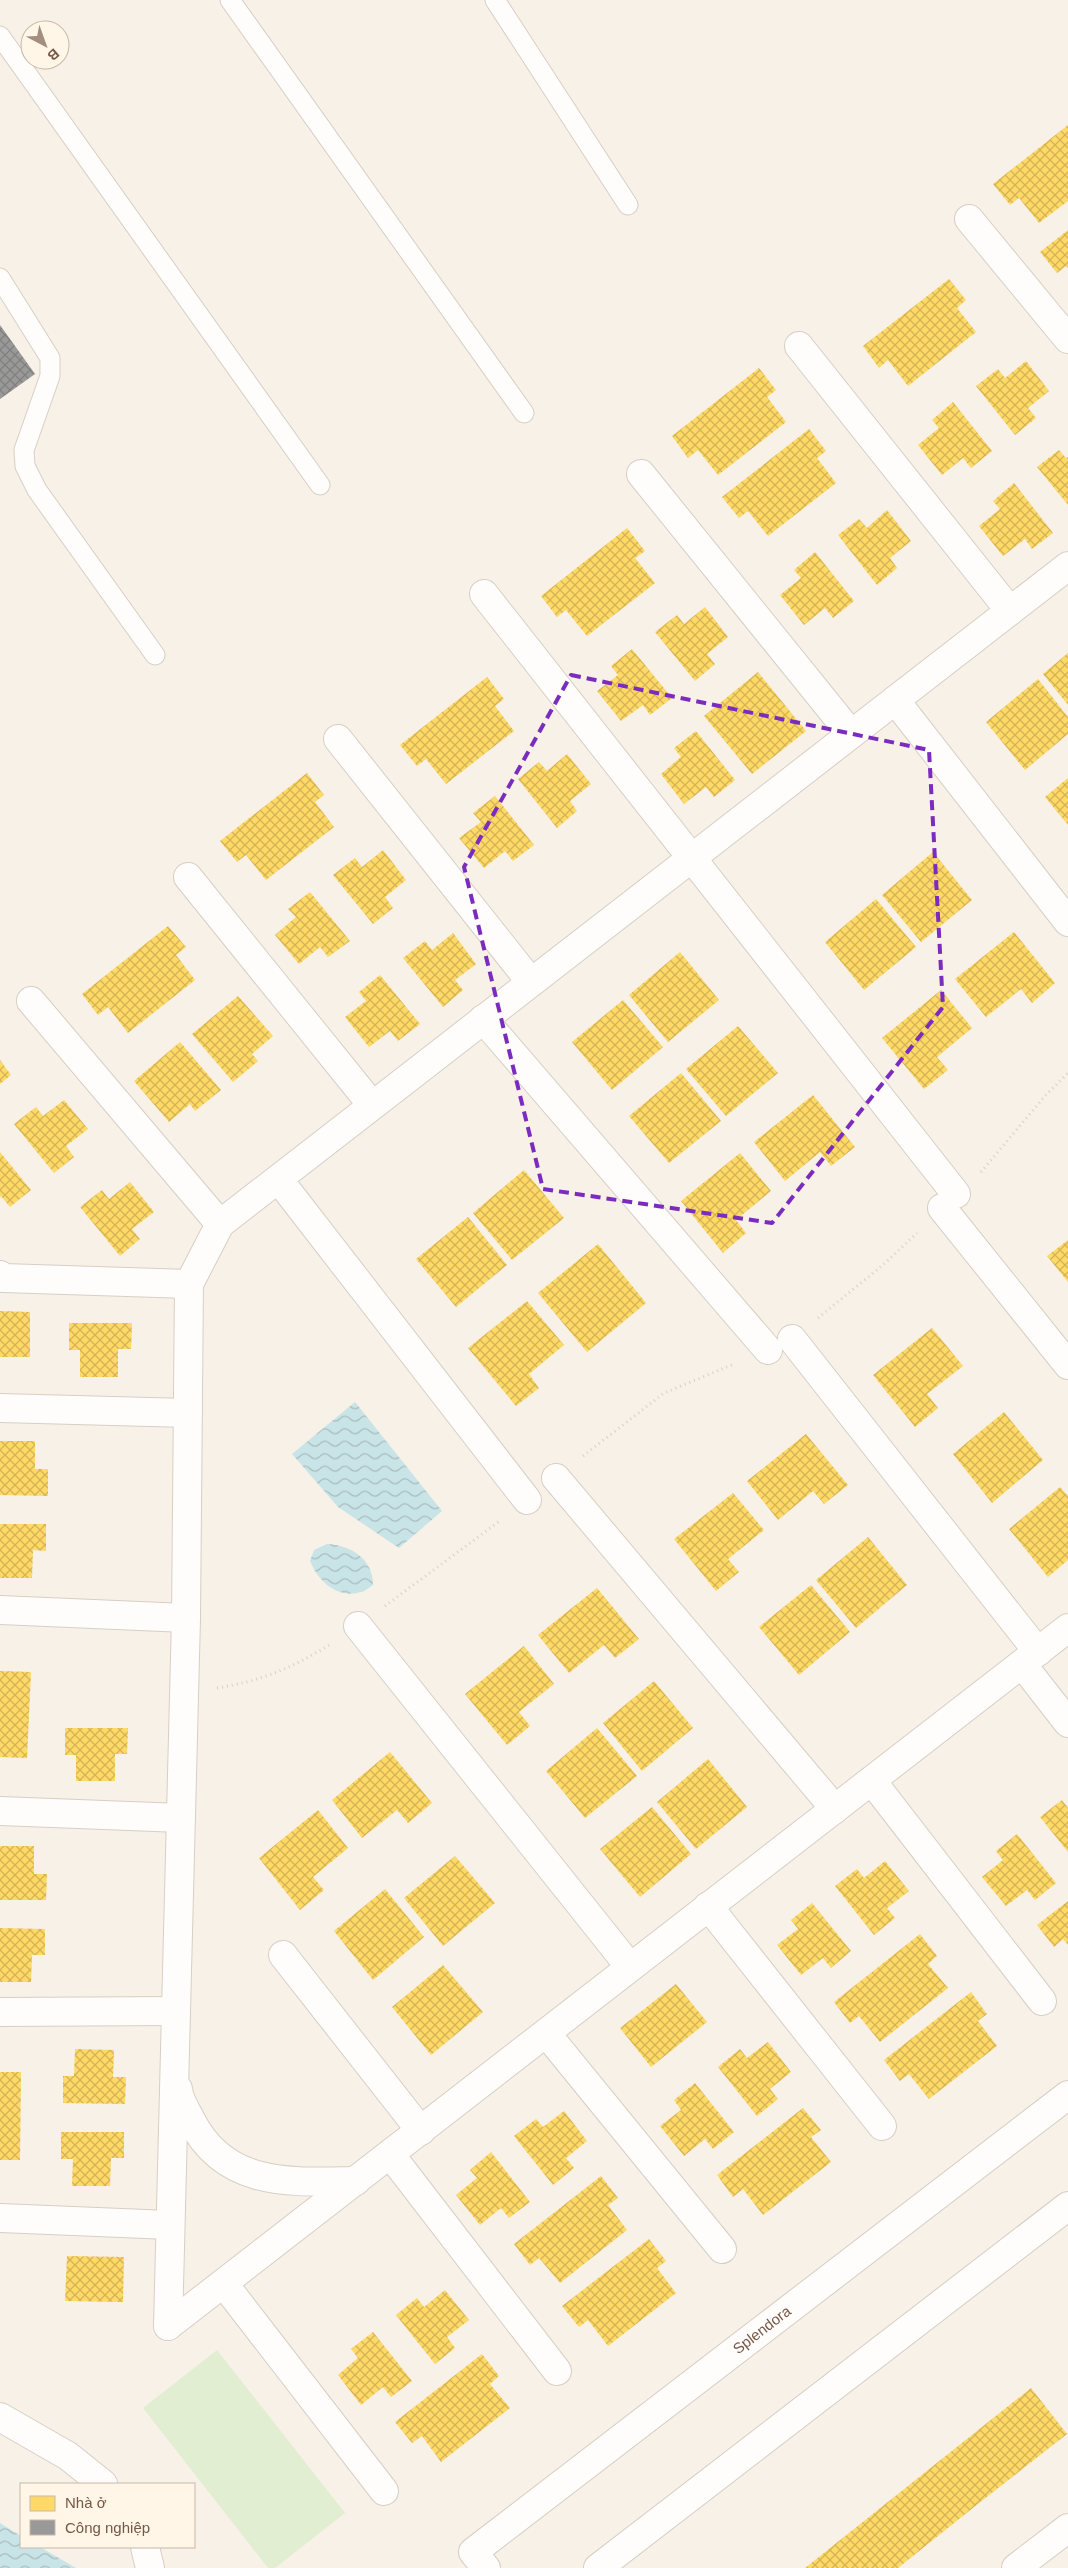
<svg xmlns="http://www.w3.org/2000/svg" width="1068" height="2568" font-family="Arial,sans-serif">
	<defs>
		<pattern id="water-waves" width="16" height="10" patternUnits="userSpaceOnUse" patternTransform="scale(1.25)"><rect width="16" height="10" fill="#c9e4e7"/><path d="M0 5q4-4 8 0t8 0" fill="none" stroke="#a8bcbd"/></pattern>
		<pattern id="homes-cross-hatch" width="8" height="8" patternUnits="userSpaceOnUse" patternTransform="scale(1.25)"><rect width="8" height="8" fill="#ffd966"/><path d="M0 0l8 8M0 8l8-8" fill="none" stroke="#d3b356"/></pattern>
		<pattern id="industry-cross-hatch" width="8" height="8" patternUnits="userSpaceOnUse" patternTransform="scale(1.25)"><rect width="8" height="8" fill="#999"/><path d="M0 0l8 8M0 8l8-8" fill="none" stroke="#81807f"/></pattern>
	</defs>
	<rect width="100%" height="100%" fill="#f7f1e7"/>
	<path fill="#e2eed1" d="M217 2350 345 2513 275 2568H268L143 2408Z"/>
	<g fill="url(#water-waves)">
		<path d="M355 1402 442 1511 399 1548 338 1507 292 1454Z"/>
		<path d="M327 1544C351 1545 373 1559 373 1585 348 1605 321 1588 310 1561L314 1550Z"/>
		<path d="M0 2523 21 2536V2547H40L76 2568H0Z"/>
	</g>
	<g fill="url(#homes-cross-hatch)">
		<path d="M1068 125V201L1039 223 1019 198 1010 205 993 184Z"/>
		<path d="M1068 230V268L1066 266 1057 273 1040 252Z"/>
		<path d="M949 279 966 300 957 308 976 332 908 386 888 360 879 368 863 346Z"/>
		<path d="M1026 361 1049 391 1028 408 1036 418 1015 435 976 386 998 369 1005 378Z"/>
		<path d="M759 368 776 390 767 397 786 422 718 475 698 450 688 458 672 436Z"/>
		<path d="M953 402 992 451 971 468 963 458 942 475 918 445 939 428 932 420Z"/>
		<path d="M809 429 826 451 817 458 836 483 768 536 748 511 739 518 722 497Z"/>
		<path d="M1059 450 1066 458 1068 457V505L1037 467Z"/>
		<path d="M1014 483 1053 533 1032 549 1025 539 1003 556 979 526 1000 509 993 501Z"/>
		<path d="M887 510 911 541 890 558 897 568 877 585 838 535 859 519 867 528Z"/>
		<path d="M627 528 645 551 635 558 655 583 587 636 566 610 557 617 541 596Z"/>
		<path d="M815 552 854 601 833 618 825 608 804 625 780 595 801 578 794 570Z"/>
		<path d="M705 607 728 637 707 654 715 664 695 681 655 632 677 615 684 624Z"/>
		<path d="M632 649 672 698 650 715 643 705 621 721 597 691 618 675 611 666Z"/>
		<path d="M1068 653V705L1043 674Z"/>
		<path d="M758 672 806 731 752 774 704 716Z"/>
		<path d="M487 677 504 699 495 706 514 731 446 784 426 759 417 766 400 745Z"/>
		<path d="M1038 679 1068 717V734L1025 770 986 722Z"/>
		<path d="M696 731 735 780 714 797 706 787 684 804 661 774 681 757 674 748Z"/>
		<path d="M567 754 591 784 570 801 577 811 557 828 518 779 539 762 547 771Z"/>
		<path d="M307 773 324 795 315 802 334 827 266 880 246 855 237 862 220 841Z"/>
		<path d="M1068 778V825L1045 797Z"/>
		<path d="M495 796 534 845 513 861 505 851 484 868 459 838 481 822 473 813Z"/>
		<path d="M383 850 406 880 385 897 393 908 373 924 333 875 355 858 362 867Z"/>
		<path d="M933 852 972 900 921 942 882 895Z"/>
		<path d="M310 892 350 941 328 957 320 947 299 964 275 935 296 917 288 909Z"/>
		<path d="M876 899 916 947 864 990 825 942Z"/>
		<path d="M168 926 186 947 176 955 195 980 128 1033 108 1007 98 1015 82 994Z"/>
		<path d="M1014 932 1055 983 1032 1003 1021 989 986 1017 955 979Z"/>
		<path d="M453 933 476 964 455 980 463 990 443 1007 403 958 425 941 432 950Z"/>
		<path d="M680 952 719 1000 668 1042 629 995Z"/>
		<path d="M380 975 420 1024 398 1041 390 1031 369 1047 345 1017 366 1001 359 992Z"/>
		<path d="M941 990 972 1028 937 1057 948 1070 924 1089 882 1038Z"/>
		<path d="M238 996 273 1036 252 1054 258 1061 233 1082 192 1034Z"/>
		<path d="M623 1000 663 1047 612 1090 572 1042Z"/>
		<path d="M738 1026 778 1073 726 1116 686 1069Z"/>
		<path d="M180 1042 221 1090 195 1111 190 1104 169 1122 134 1081Z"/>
		<path d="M0 1060 11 1075 0 1084Z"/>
		<path d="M681 1073 721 1121 669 1163 629 1116Z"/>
		<path d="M813 1095 855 1147 831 1166 820 1152 785 1181 754 1142Z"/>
		<path d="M64 1100 88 1129 66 1146 74 1157 54 1173 14 1124 36 1107 43 1116Z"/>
		<path d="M0 1152 31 1190 10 1207 1 1196 0 1198Z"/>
		<path d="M740 1153 771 1191 736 1220 746 1233 723 1253 681 1201Z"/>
		<path d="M524 1170 564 1218 512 1260 473 1213Z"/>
		<path d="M130 1182 154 1212 132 1229 140 1239 120 1256 80 1207 102 1190 109 1199Z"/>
		<path d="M468 1217 507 1265 456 1307 416 1259Z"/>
		<path d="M1068 1240V1282L1047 1256Z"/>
		<path d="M598 1244 646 1303 587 1352 538 1293Z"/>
		<path d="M527 1301 564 1345 529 1374 539 1388 516 1406 468 1348Z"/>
		<path d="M0 1311 30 1312V1357H0Z"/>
		<path d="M69 1323H132L131 1349H118V1377H80V1350H69Z"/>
		<path d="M932 1328 963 1366 927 1394 938 1408 915 1427 873 1375Z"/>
		<path d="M1004 1412 1043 1460 992 1503 953 1454Z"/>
		<path d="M806 1434 848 1485 824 1504 813 1491 778 1520 747 1481Z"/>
		<path d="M0 1441H35V1469H48V1496L0 1495Z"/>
		<path d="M1060 1487 1068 1496V1560L1048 1577 1009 1529Z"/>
		<path d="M733 1493 764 1530 728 1559 739 1572 716 1591 674 1539Z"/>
		<path d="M0 1524H46V1551L33 1550 32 1578H0Z"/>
		<path d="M868 1537 907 1585 856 1628 816 1580Z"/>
		<path d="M811 1585 850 1632 799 1675 759 1627Z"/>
		<path d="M597 1588 639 1639 615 1658 604 1645 569 1673 538 1635Z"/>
		<path d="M524 1646 554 1684 519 1712 530 1726 507 1745 465 1694Z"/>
		<path d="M0 1671 31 1672 27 1758 0 1757Z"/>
		<path d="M654 1681 693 1728 642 1771 603 1723Z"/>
		<path d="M65 1728H128L127 1754H115V1781H76V1755H65Z"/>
		<path d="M597 1728 637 1776 585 1818 546 1771Z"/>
		<path d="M390 1752 432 1803 408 1823 397 1810 362 1838 332 1800Z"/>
		<path d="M708 1759 747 1807 696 1849 657 1802Z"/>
		<path d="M1062 1800 1068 1808V1852L1040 1817Z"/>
		<path d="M652 1807 691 1854 640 1897 600 1849Z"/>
		<path d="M318 1810 348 1848 313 1877 324 1890 300 1910 259 1858Z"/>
		<path d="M1017 1834 1056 1883 1035 1900 1027 1890 1006 1906 982 1877 1003 1860 996 1851Z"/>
		<path d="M0 1846H34V1874H47L46 1900H0Z"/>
		<path d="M455 1856 495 1903 443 1946 404 1898Z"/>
		<path d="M885 1861 909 1891 887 1908 895 1918 874 1935 835 1886 857 1869 864 1878Z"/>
		<path d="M385 1889 424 1937 373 1980 334 1931Z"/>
		<path d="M1068 1901V1945L1063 1939 1054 1947 1037 1925Z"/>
		<path d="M812 1903 851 1951 831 1968 823 1958 801 1975 777 1945 798 1929 791 1920Z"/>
		<path d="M0 1928 45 1929V1955H32L31 1982H0Z"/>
		<path d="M920 1934 937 1956 928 1964 948 1988 880 2042 859 2016 850 2023 834 2002Z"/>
		<path d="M443 1965 483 2012 431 2055 392 2007Z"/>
		<path d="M676 1984 707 2022 651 2067 620 2028Z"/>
		<path d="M971 1992 987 2014 978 2021 997 2046 929 2099 909 2074 900 2081 884 2060Z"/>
		<path d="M768 2042 791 2072 770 2089 778 2099 757 2116 718 2067 740 2049 747 2058Z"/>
		<path d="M75 2049 114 2050 113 2077H126L125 2104 63 2103V2076H74Z"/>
		<path d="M0 2072H21L20 2160H0Z"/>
		<path d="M695 2083 734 2132 713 2149 705 2139 684 2156 660 2126 681 2110 674 2100Z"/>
		<path d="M803 2108 821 2130 811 2137 831 2162 763 2215 743 2189 733 2197 717 2175Z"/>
		<path d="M564 2111 587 2141 566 2158 574 2168 553 2185 514 2136 536 2119 543 2127Z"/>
		<path d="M61 2132H124V2158H111L110 2186H72L73 2159H61Z"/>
		<path d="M491 2152 530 2202 509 2218 501 2208 480 2225 456 2195 477 2178 470 2170Z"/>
		<path d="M601 2176 618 2198 608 2205 627 2230 560 2283 539 2258 530 2265 514 2244Z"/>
		<path d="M649 2239 666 2261 657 2268 676 2293 608 2346 588 2320 579 2327 562 2306Z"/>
		<path d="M67 2256 124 2257 123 2302 65 2301Z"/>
		<path d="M445 2290 469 2320 447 2337 455 2348 435 2364 396 2315 417 2298 424 2307Z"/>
		<path d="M373 2332 412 2381 391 2397 383 2387 361 2405 338 2375 358 2358 351 2349Z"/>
		<path d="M482 2354 499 2376 490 2384 510 2408 441 2462 422 2436 412 2443 395 2422Z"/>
		<path d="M1031 2388 1067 2434 974 2507 898 2568H805Z"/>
	</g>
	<path fill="url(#industry-cross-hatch)" d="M0 325 35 374 0 399Z"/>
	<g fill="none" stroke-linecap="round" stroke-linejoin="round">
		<g stroke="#d8cec5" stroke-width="21">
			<g id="lane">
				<path d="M230 0 524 413"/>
				<path d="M495 0 628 205"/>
				<path d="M0 36 320 485"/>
				<path d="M0 278 50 358V376L24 450 25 466 37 490 155 655"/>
			</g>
		</g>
		<g stroke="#d8cec5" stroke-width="30">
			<g id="street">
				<path d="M969 219 1068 339"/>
				<path d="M799 346 1010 611"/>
				<path d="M641 474 851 734"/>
				<path d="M484 594 956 1194"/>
				<path d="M895 700 1068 922"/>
				<path d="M338 739 530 981"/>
				<path d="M188 877 372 1105"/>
				<path d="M31 1001 220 1224"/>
				<path d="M483 1019 768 1350"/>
				<path d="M279 1180 527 1500"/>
				<path d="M942 1208 1068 1365"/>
				<path d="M0 1275 3 1278 189 1284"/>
				<path d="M792 1339 1038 1652"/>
				<path d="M0 1408 188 1413"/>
				<path d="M556 1478 835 1809"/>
				<path d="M0 1610 186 1618"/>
				<path d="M358 1626 630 1967"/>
				<path d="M1022 1664 1068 1723"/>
				<path d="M872 1781 1042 2001"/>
				<path d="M0 1811 181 1818"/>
				<path d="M708 1906 882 2126"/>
				<path d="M283 1955 421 2131"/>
				<path d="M0 2012 176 2011"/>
				<path d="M546 2033 722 2249"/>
				<path d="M178 2089C179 2100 186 2110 191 2120 225 2188 292 2182 356 2181"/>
				<path d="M390 2154 557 2371"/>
				<path d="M0 2218 170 2225"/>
				<path d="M224 2284 384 2491"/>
				<path d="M168 2326 186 1618 189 1284 220 1224 1068 566"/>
				<path d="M168 2326 1068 1628"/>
				<path d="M0 2417 68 2456 103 2484"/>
				<path d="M145 2547 150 2568"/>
				<path d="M1016 2568 1068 2528"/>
			</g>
		</g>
		<g stroke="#d7cdc4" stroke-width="30">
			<g id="secondary">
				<path id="s1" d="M486 2568 473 2552 1068 2095"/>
				<path d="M598 2568 1068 2206"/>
			</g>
		</g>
		<g stroke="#d8d0c9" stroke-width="3" stroke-dasharray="1 4" stroke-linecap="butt">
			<path d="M981 1172 1045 1096 1068 1073"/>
			<path d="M818 1318 883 1265 917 1233"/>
			<path d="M583 1456 664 1393 734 1364"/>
			<path d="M385 1606 501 1520"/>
			<path d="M217 1688C261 1681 292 1668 329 1645"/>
		</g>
		<use href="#lane" stroke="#fefdfb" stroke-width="19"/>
		<use href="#street" stroke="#fefdfb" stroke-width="28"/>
		<use href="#secondary" stroke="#fefdfb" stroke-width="28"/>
	</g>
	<path fill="none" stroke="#7b2cbf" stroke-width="4" stroke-dasharray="10 6" stroke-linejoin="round" d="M571 675 929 750 943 1007 772 1223 543 1189 464 867Z"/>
	<g text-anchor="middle" stroke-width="5" stroke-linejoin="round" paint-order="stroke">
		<g font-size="15" fill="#765847" stroke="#fff6e8">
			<text dy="5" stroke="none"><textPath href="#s1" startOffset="385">Splendora</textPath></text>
		</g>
	</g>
	<rect x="20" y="2483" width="175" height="65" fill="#fff6e8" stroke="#c8b7a8"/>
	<rect x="30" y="2496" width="25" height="15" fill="#ffd966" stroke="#c8b7a8"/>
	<text x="65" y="2508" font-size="15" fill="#765847">Nhà ở</text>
	<rect x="30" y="2520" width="25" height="15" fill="#999999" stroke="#c8b7a8"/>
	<text x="65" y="2533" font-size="15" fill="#765847">Công nghiệp</text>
	<g transform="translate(45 45) rotate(139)"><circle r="24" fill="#fff6e8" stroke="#c8b7a8"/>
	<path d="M0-4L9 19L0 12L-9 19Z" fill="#a38e7f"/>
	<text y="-8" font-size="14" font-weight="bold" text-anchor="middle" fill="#765847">B</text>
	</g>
</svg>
